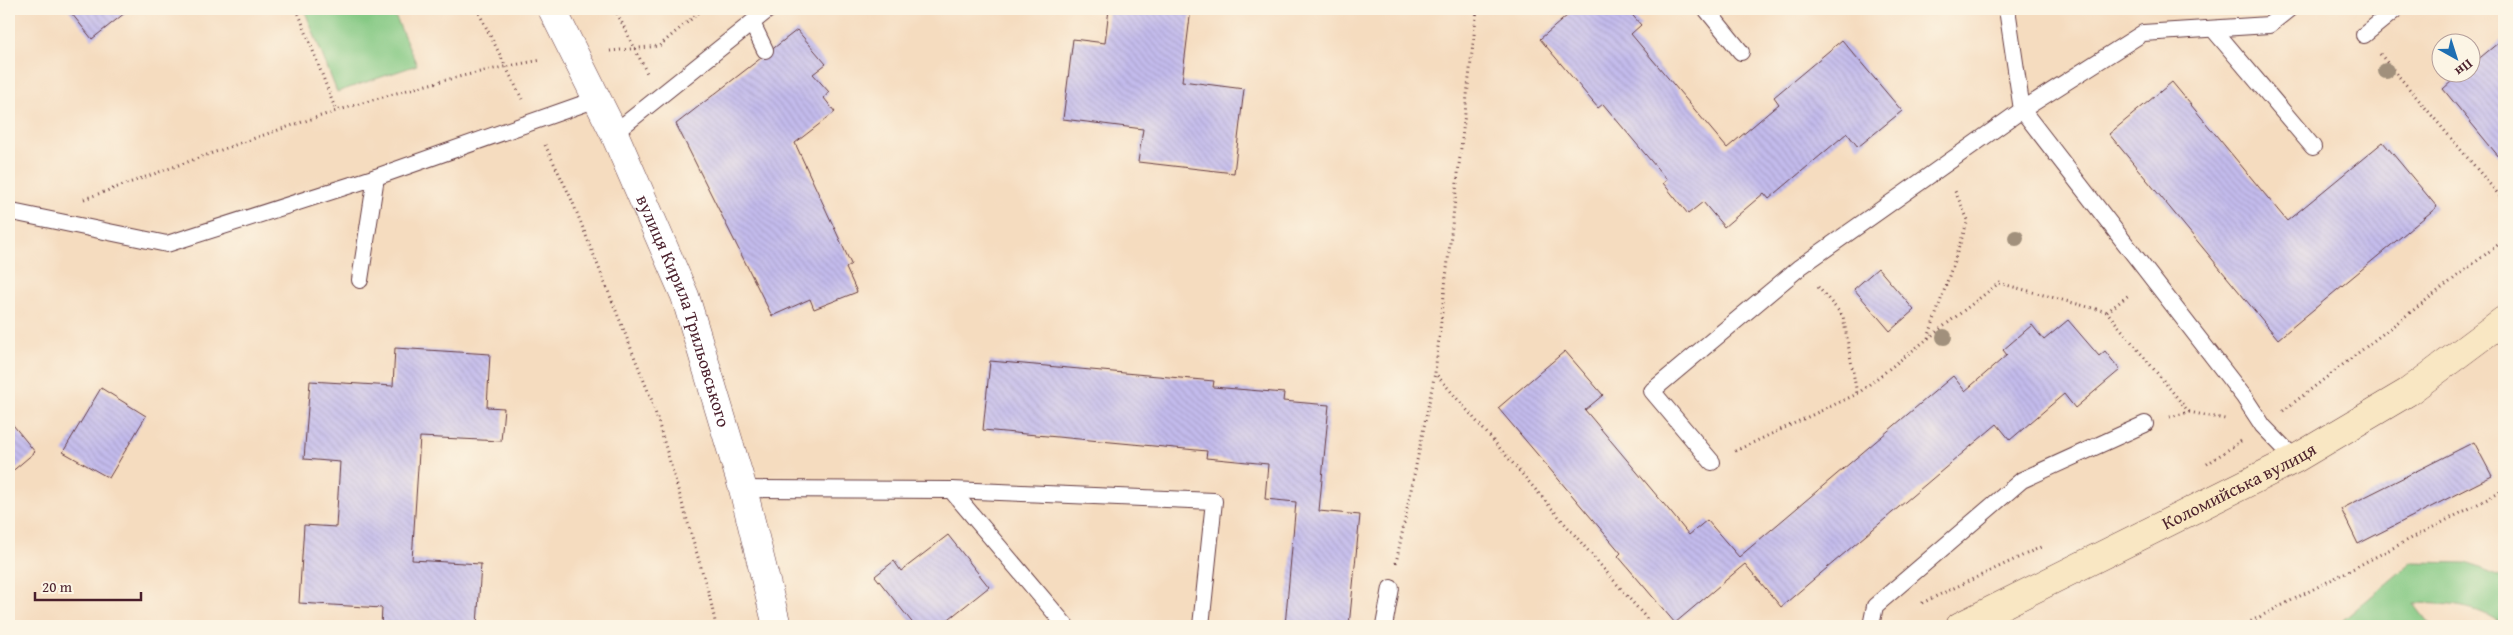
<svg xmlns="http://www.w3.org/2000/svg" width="2513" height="635" font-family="'Gentium Book Plus',serif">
	<defs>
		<pattern id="building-back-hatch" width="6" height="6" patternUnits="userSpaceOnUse" patternTransform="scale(1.25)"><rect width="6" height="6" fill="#c3bbec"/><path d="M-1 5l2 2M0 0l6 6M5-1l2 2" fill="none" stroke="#a9a0cb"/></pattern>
	</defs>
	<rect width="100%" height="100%" fill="#fcf5e5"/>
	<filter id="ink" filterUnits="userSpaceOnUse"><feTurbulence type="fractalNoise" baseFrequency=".02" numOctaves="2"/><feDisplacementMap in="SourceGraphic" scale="10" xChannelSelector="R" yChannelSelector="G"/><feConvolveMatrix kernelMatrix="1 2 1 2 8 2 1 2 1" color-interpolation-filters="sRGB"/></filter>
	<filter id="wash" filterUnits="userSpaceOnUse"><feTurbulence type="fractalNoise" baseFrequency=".0096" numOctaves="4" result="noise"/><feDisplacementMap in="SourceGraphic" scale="20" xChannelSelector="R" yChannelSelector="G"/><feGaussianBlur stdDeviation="1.12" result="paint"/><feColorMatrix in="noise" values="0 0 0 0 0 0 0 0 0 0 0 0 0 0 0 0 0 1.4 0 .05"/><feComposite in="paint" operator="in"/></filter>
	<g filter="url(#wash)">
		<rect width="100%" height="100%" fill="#f5dcbf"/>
		<g fill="#85c984" stroke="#687458">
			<path d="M304 9H392L417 65 337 92Z"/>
			<path d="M2412 562 2467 563 2504 578V626C2478 604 2446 604 2413 603L2431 626H2336Z"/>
		</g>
		<g id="blocks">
			<g fill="url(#building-back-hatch)">
				<path d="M68 9H130L92 39Z"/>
				<path d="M1109 9H1191L1182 81 1244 89 1234 173 1138 162 1143 129 1063 119 1073 39 1105 43Z"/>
				<path d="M1575 9H1627L1641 25 1631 34 1727 148 1779 104 1774 97 1842 40 1902 111 1858 147 1847 133 1769 199 1764 193 1724 227 1703 202 1688 214 1663 183 1667 180 1603 104 1598 108 1540 39Z"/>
				<path d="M797 30 826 64 813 74 829 92 824 98 835 112 795 143 851 264 846 268 857 292 814 309 810 299 772 316 676 124Z"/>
				<path d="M2504 38V163L2443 89 2462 72H2470V66Z"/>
				<path d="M2172 82 2287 221 2383 142 2437 207 2278 339 2109 134Z"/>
				<path d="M1878 268 1914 310 1890 331 1854 289Z"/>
				<path d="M2068 320 2099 356 2105 351 2120 370 2075 408 2064 394 2010 440 1997 424 1781 607 1745 564 1675 623 1618 556 1621 553 1498 408 1565 351 1603 395 1585 410 1668 509 1689 535 1707 520 1739 557 1953 376 1965 391 2007 355 2003 350 2032 325 2044 340Z"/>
				<path d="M395 348 490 354 487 407 504 408 501 441 420 437 412 560 481 564 477 626H381L382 608 299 603 304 525 336 527 340 462 304 459 310 381 393 386Z"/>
				<path d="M990 361 1214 381 1213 387 1284 393 1283 401 1329 405 1319 511 1360 515 1349 626H1285L1296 502 1265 499 1268 464 1206 458 1207 451 983 430Z"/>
				<path d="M101 388 146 416 109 478 63 452Z"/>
				<path d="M9 420 35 452 9 474Z"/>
				<path d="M2474 442 2492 476 2358 544 2341 509Z"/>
				<path d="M948 535 989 587 945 622 949 626H915L875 576 894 561 901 571Z"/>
			</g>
		</g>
	</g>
	<g filter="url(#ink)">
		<use href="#blocks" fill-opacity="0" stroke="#643b41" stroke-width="1"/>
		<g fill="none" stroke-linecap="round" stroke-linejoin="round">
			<g stroke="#643b41" stroke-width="18">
				<g id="lane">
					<path d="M1706 9 1741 52"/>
					<path d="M2007 9 2022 110 2244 397 2263 426 2295 459"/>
					<path d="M752 23 765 50"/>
					<path d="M2214 30 2313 147"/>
					<path d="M2364 35 2396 9"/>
					<path d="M614 133 769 9"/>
					<path d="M9 208 12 212 167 244 376 177 597 99"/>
					<path d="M360 280 376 177"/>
					<path d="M1712 462 1652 391 1800 267 2022 110 2143 33 2269 25 2289 9"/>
					<path d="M743 489 951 490 1214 501 1201 626"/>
					<path d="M951 490 1066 626"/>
					<path d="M1384 626 1391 588"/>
					<path d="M1871 626 1875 606 2022 480 2145 424"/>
				</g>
			</g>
			<g stroke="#643b41" stroke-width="29">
				<g id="street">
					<path id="s1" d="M552 9 614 133 685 296 743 489 777 626"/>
				</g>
			</g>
			<g stroke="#643b41" stroke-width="29">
				<g id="secondary">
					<path id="s2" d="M1960 626 2295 459 2408 392 2504 320"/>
				</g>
			</g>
			<g stroke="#643b41" stroke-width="3" stroke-dasharray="1 4" stroke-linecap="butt">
				<path d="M297 9 336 111"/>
				<path d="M477 9 522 99"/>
				<path d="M615 9 647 73"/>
				<path d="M1477 9 1435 373 1653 626"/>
				<path d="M610 51 659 46 703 9"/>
				<path d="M2380 54 2504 201"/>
				<path d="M545 145 571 198 652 401 710 598 716 626"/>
				<path d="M84 199C234 146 385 86 542 60"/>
				<path d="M1818 287 1843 316 1857 394"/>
				<path d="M2107 312 2130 294"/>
				<path d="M1928 338 1968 220 1954 189"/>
				<path d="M2283 411 2504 240"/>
				<path d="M2189 412 2225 419"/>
				<path d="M1735 451 1857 394 1999 283 2107 312 2189 412 2170 417"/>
				<path d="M2207 464 2241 441"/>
				<path d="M1396 563 1435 373"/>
				<path d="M1922 603 2041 547"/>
				<path d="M2242 626 2499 493 2504 483"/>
			</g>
			<use href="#lane" stroke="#fff" stroke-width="16"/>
			<use href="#street" stroke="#fff" stroke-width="28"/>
			<use href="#secondary" stroke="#f9e7c3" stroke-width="28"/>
		</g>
		<g fill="#a1907c">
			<circle cx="2386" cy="71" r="8"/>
			<circle cx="2016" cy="238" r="8"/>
			<circle cx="1944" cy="337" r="8"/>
		</g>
	</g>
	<g text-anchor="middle" stroke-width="4" stroke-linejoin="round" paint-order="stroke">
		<g font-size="18" fill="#4a1f2b" stroke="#fcf5e5">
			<text dy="6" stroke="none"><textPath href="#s1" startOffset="330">вулиця Кирила Трильовського</textPath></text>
			<text dy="6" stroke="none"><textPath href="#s2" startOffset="312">Коломийська вулиця</textPath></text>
		</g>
	</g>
	<rect width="2513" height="635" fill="none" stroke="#fcf5e5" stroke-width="30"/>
	<g transform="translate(2456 58) rotate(141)"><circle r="24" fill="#fcf5e5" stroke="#b59f9b"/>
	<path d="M0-4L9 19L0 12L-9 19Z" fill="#1f6fb2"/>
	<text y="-8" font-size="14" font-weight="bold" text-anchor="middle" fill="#4a1f2b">Пн</text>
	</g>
	<path d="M35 592v8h106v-8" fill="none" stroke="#4a1f2b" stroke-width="2.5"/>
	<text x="42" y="592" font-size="15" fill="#4a1f2b" stroke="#fcf5e5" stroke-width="4" paint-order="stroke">20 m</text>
</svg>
